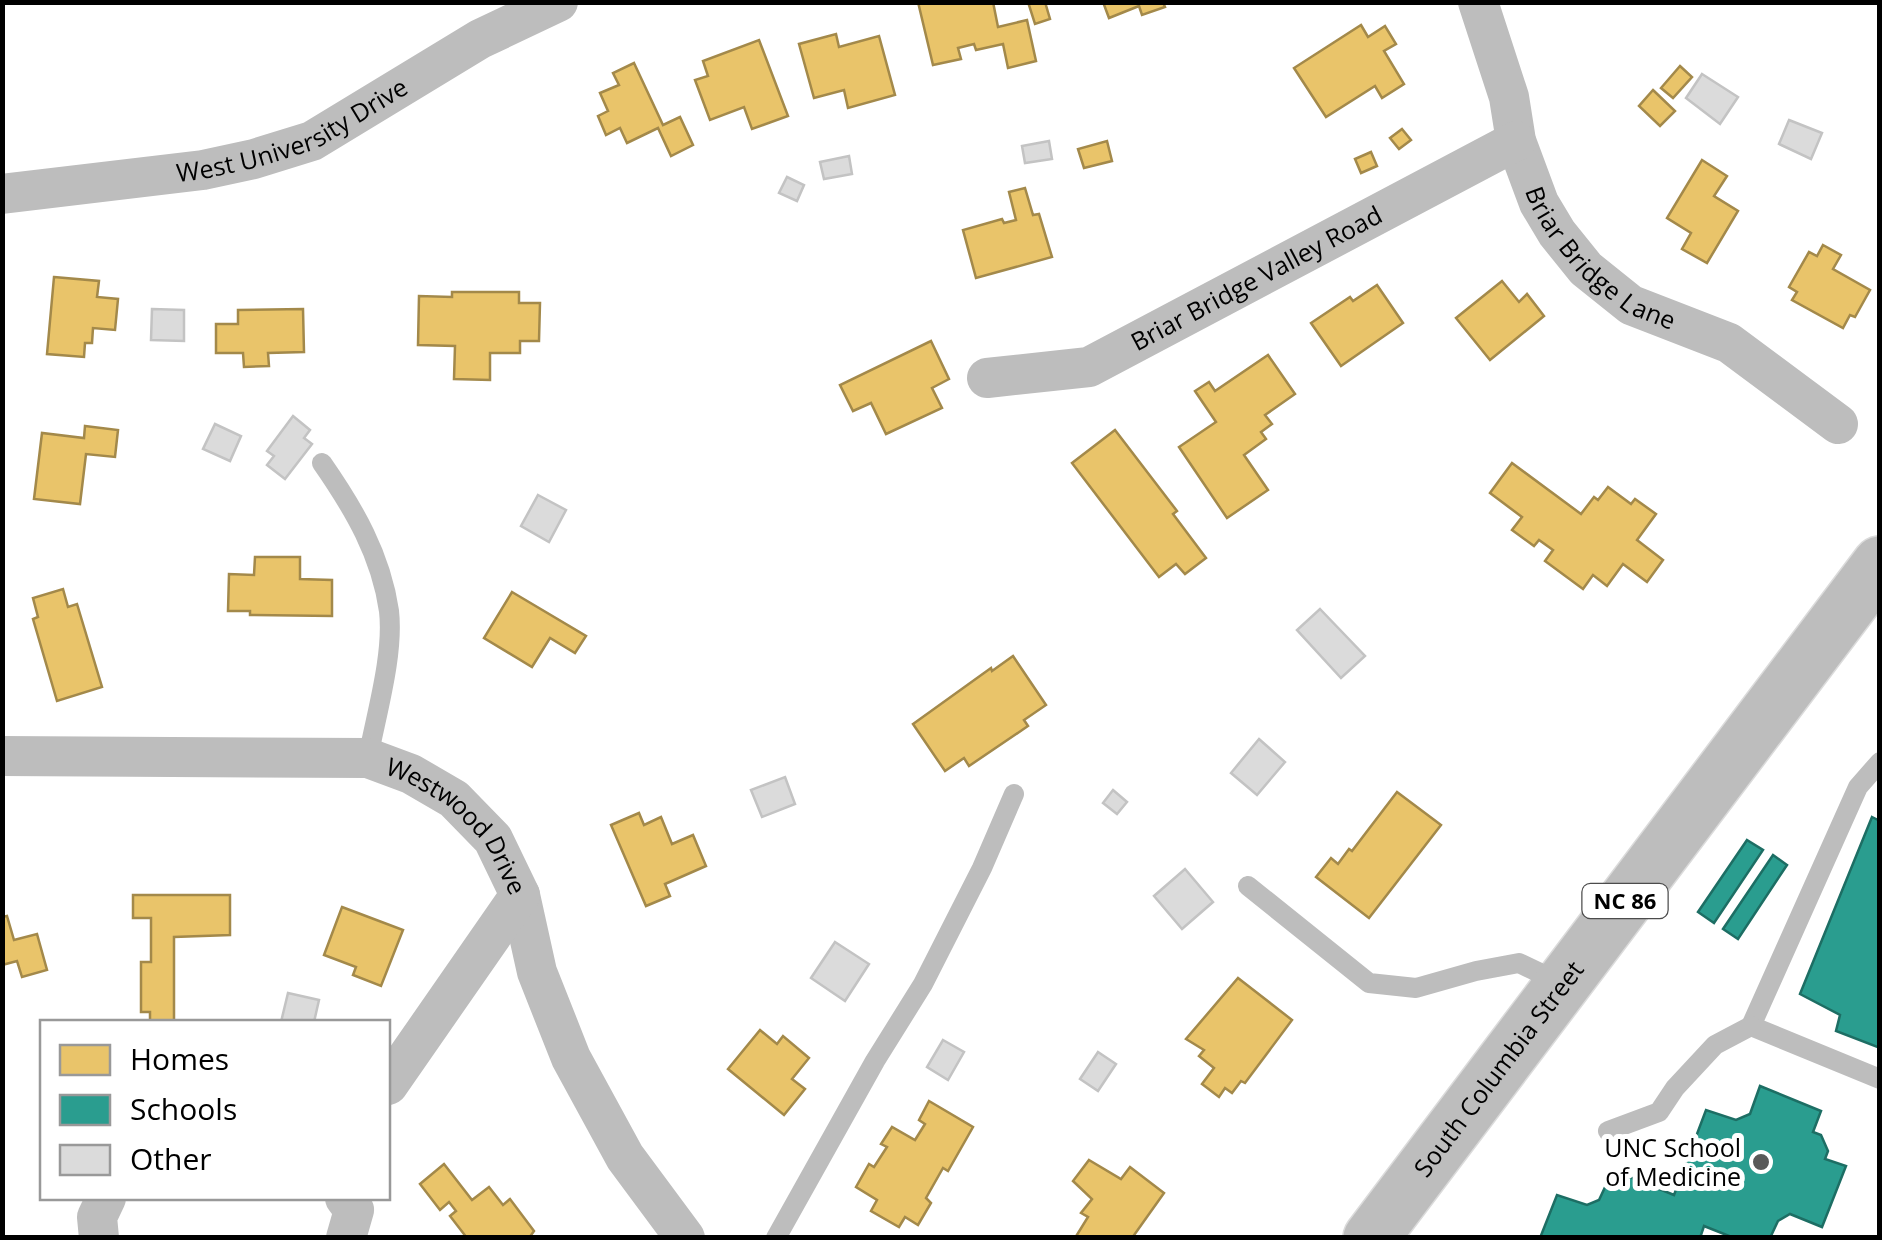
<svg xmlns="http://www.w3.org/2000/svg" width="1882" height="1240" font-family="'Open Sans',sans-serif">
	<rect width="100%" height="100%" fill="#fff"/>
	<g fill="#e9c46a" stroke="#a3894a" stroke-width="2.5">
		<path d="M918 2H993L998 27 1027 20 1036 61 1008 68 1003 44 976 50 974 44 958 48 961 59 933 65Z"/>
		<path d="M1028 2H1045L1050 19 1035 24Z"/>
		<path d="M1103 2H1163L1165 7 1142 15 1139 6 1109 18Z"/>
		<path d="M1361 25 1368 37 1385 26 1396 44 1384 51 1404 84 1382 98 1375 86 1326 117 1294 68Z"/>
		<path d="M836 34 839 47 879 36 895 95 848 108 844 90 814 98 799 44Z"/>
		<path d="M759 40 788 116 752 129 744 107 710 120 695 80 708 76 703 61Z"/>
		<path d="M634 63 663 125 680 117 693 145 671 156 658 128 627 143 620 128 606 135 598 116 608 111 600 93 619 85 613 73Z"/>
		<path d="M1680 66 1692 77 1673 98 1661 88Z"/>
		<path d="M1653 90 1675 111 1660 126 1639 106Z"/>
		<path d="M1402 129 1411 140 1399 149 1390 138Z"/>
		<path d="M1107 141 1112 161 1084 168 1078 149Z"/>
		<path d="M1371 152 1377 166 1361 173 1355 159Z"/>
		<path d="M1702 160 1727 176 1714 196 1738 211 1707 263 1682 249 1691 233 1667 218Z"/>
		<path d="M1025 188 1033 215 1039 214 1052 257 976 278 963 230 1002 219 1004 223 1016 220 1009 192Z"/>
		<path d="M1823 245 1841 255 1833 269 1870 290 1855 317 1850 315 1843 328 1792 300 1797 292 1789 287 1809 252 1817 256Z"/>
		<path d="M54 277 99 281 97 297 118 299 115 330 93 328 92 343H85L84 357 47 354Z"/>
		<path d="M1502 281 1519 302 1527 294 1544 316 1490 360 1456 318Z"/>
		<path d="M1377 285 1403 323 1341 366 1311 323 1350 297 1353 301Z"/>
		<path d="M452 292H519V303H540L539 341H520V353H490V380L454 379 455 346 418 345 419 296 452 297Z"/>
		<path d="M303 309 304 352 268 353 269 366 244 367 243 353H216V324H238V310Z"/>
		<path d="M931 341 949 379 932 388 942 408 886 434 871 403 853 411 840 385Z"/>
		<path d="M1268 355 1295 394 1265 415 1272 424 1261 432 1266 439 1244 455 1268 490 1227 518 1179 447 1216 422 1195 391 1209 382 1215 391Z"/>
		<path d="M85 426 118 430 115 457 86 454 80 504 34 499 42 433 84 438Z"/>
		<path d="M1115 430 1177 511 1173 514 1206 558 1185 574 1176 564 1159 577 1072 463Z"/>
		<path d="M1512 463 1581 514 1594 497 1598 500 1608 487 1631 504 1635 499 1656 514 1637 540 1663 560 1647 582 1623 564 1607 586 1593 575 1583 589 1545 561 1553 550 1539 540 1534 546 1512 530 1522 517 1490 493Z"/>
		<path d="M255 557H300V579L332 580V616L250 615V611H228L229 574 254 575Z"/>
		<path d="M63 589 68 607 77 604 102 687 57 701 33 619 38 617 33 598Z"/>
		<path d="M512 592 586 636 575 653 550 638 532 667 484 638Z"/>
		<path d="M1013 656 1046 705 1024 720 1028 726 969 766 964 758 945 771 913 724 991 668 992 671Z"/>
		<path d="M1397 792 1441 825 1369 918 1316 877 1331 858 1338 864 1349 849 1352 851Z"/>
		<path d="M639 813 644 825 661 817 672 844 693 835 706 866 665 884 670 896 646 906 611 825Z"/>
		<path d="M133 895H230V935L174 937V1022H150V1012H141V962H151V918H133Z"/>
		<path d="M342 907 403 930 381 986 353 975 356 967 324 955Z"/>
		<path d="M7 916 14 940 37 934 47 970 22 977 17 961 2 965V917Z"/>
		<path d="M1238 978 1292 1020 1245 1083 1241 1081 1232 1093 1225 1088 1219 1097 1202 1084 1214 1068 1199 1056 1204 1050 1186 1039Z"/>
		<path d="M760 1030 777 1044 783 1036 809 1058 792 1079 805 1089 784 1115 728 1069Z"/>
		<path d="M929 1101 973 1127 948 1171 943 1168 926 1198 931 1203 918 1225 905 1217 899 1227 871 1211 877 1200 856 1187 869 1164 874 1167 887 1147 881 1144 892 1127 915 1140 925 1124 919 1120Z"/>
		<path d="M1089 1160 1121 1179 1130 1167 1164 1193 1132 1238H1075L1088 1217 1081 1213 1092 1199 1073 1181Z"/>
		<path d="M444 1164 472 1200 489 1187 503 1205 510 1199 534 1231 529 1238H467L450 1216 456 1211 449 1202 440 1210 420 1184Z"/>
	</g>
	<g fill="#2a9d8f" stroke="#1d6e64" stroke-width="2.5">
		<path d="M1872 817 1880 821V1048L1836 1031 1840 1015 1800 994Z"/>
		<path d="M1747 840 1763 850 1714 923 1698 912Z"/>
		<path d="M1773 855 1787 865 1738 939 1723 929Z"/>
		<path d="M1760 1086 1821 1111 1813 1132 1821 1135 1828 1151 1825 1159 1846 1166 1822 1227 1790 1214 1778 1221 1770 1238H1734L1704 1226 1700 1238H1540L1557 1195 1587 1205 1599 1200 1613 1170 1674 1195 1706 1110 1736 1120 1750 1114Z"/>
	</g>
	<g fill="#dbdbdb" stroke="#c3c3c3" stroke-width="2.5">
		<path d="M1702 74 1738 97 1720 124 1686 98Z"/>
		<path d="M1789 120 1822 133 1811 159 1779 144Z"/>
		<path d="M1049 141 1052 159 1025 163 1022 146Z"/>
		<path d="M849 156 852 174 824 179 820 162Z"/>
		<path d="M787 177 804 185 797 201 779 193Z"/>
		<path d="M152 309 184 310V341L151 340Z"/>
		<path d="M293 416 310 430 304 438 312 444 285 479 267 465 274 456 267 451Z"/>
		<path d="M215 424 241 436 230 461 203 449Z"/>
		<path d="M538 495 566 510 549 542 521 526Z"/>
		<path d="M1320 609 1365 656 1341 678 1297 630Z"/>
		<path d="M1259 739 1285 762 1257 795 1231 773Z"/>
		<path d="M785 777 795 804 762 817 751 790Z"/>
		<path d="M1113 790 1127 802 1117 814 1103 803Z"/>
		<path d="M1185 869 1213 902 1182 929 1154 896Z"/>
		<path d="M835 942 869 964 845 1001 811 978Z"/>
		<path d="M288 993 319 1000 314 1022H281Z"/>
		<path d="M943 1040 964 1052 948 1080 927 1067Z"/>
		<path d="M1098 1052 1116 1064 1098 1091 1080 1079Z"/>
	</g>
	<g fill="none" stroke-linecap="round" stroke-linejoin="round">
		<g stroke="#dbdbdb" stroke-width="58">
			<g id="primary">
				<path id="s5" d="M1371 1238 1880 564"/>
			</g>
		</g>
		<g stroke="#bdbdbd" stroke-width="20">
			<path d="M322 463C354 509 381 555 389 611 394 655 376 715 368 758"/>
			<path d="M1880 762 1858 787 1751 1026 1880 1079"/>
			<path d="M1248 886 1369 983 1416 988 1476 971 1519 963 1561 983"/>
			<path d="M1608 1131 1659 1112 1675 1088 1715 1045 1751 1026"/>
			<path d="M776 1238 875 1061 923 984 982 868 1014 794"/>
		</g>
		<g stroke="#bdbdbd" stroke-width="40">
			<path id="s1" d="M1478 2 1509 97 1516 141 1539 203 1557 233 1586 269 1631 305 1729 343 1838 424"/>
			<path id="s2" d="M2 194 203 170 254 159 312 141 480 39 558 2"/>
			<path id="s3" d="M987 378 1089 367 1516 141"/>
			<path id="s4" d="M2 756 368 758 411 774 454 799 493 839 520 895 537 972 571 1058 625 1157 685 1238"/>
			<path d="M388 1085 520 895"/>
			<path d="M345 1198 354 1210 346 1238"/>
			<path d="M99 1238 97 1217 106 1198"/>
		</g>
		<use href="#primary" stroke="#bdbdbd" stroke-width="55"/>
	</g>
	<circle fill="#595959" stroke="#fff" stroke-width="4" cx="1761" cy="1162" r="10"/>
	<g text-anchor="middle" stroke-width="10" stroke-linejoin="round" paint-order="stroke">
		<rect fill="#fff" stroke="#4c4c4c" stroke-width="2.5" x="1582.5" y="884" width="85" height="34" rx="8"/>
		<g font-size="22" font-weight="bold" fill="#000">
			<text x="1625" y="909">NC 86</text>
		</g>
		<g font-size="25" fill="#000" stroke="#fff">
			<text dy="9" stroke="none"><textPath href="#s2" startOffset="300">West University Drive</textPath></text>
			<text dy="9" stroke="none"><textPath href="#s1" startOffset="295">Briar Bridge Lane</textPath></text>
			<text dy="9" stroke="none"><textPath href="#s3" startOffset="292">Briar Bridge Valley Road</textPath></text>
			<text dy="9" stroke="none"><textPath href="#s4" startOffset="482">Westwood Drive</textPath></text>
			<text dy="9" stroke="none"><textPath href="#s5" startOffset="212">South Columbia Street</textPath></text>
		</g>
		<g font-size="25" fill="#000" stroke="#fff" text-anchor="end">
			<text x="1741" y="1157">UNC School<tspan x="1741" dy="29">of Medicine</tspan></text>
		</g>
	</g>
	<rect width="1882" height="1240" fill="none" stroke="#000000" stroke-width="10"/>
	<rect x="40" y="1020" width="350" height="180" fill="#ffffff" stroke="#999999" stroke-width="2.5"/>
	<rect x="60" y="1045" width="50" height="30" fill="#e9c46a" stroke="#999999" stroke-width="2.5"/>
	<text x="130" y="1070" font-size="30" fill="#000000">Homes</text>
	<rect x="60" y="1095" width="50" height="30" fill="#2a9d8f" stroke="#999999" stroke-width="2.5"/>
	<text x="130" y="1120" font-size="30" fill="#000000">Schools</text>
	<rect x="60" y="1145" width="50" height="30" fill="#dbdbdb" stroke="#999999" stroke-width="2.5"/>
	<text x="130" y="1170" font-size="30" fill="#000000">Other</text>
</svg>
